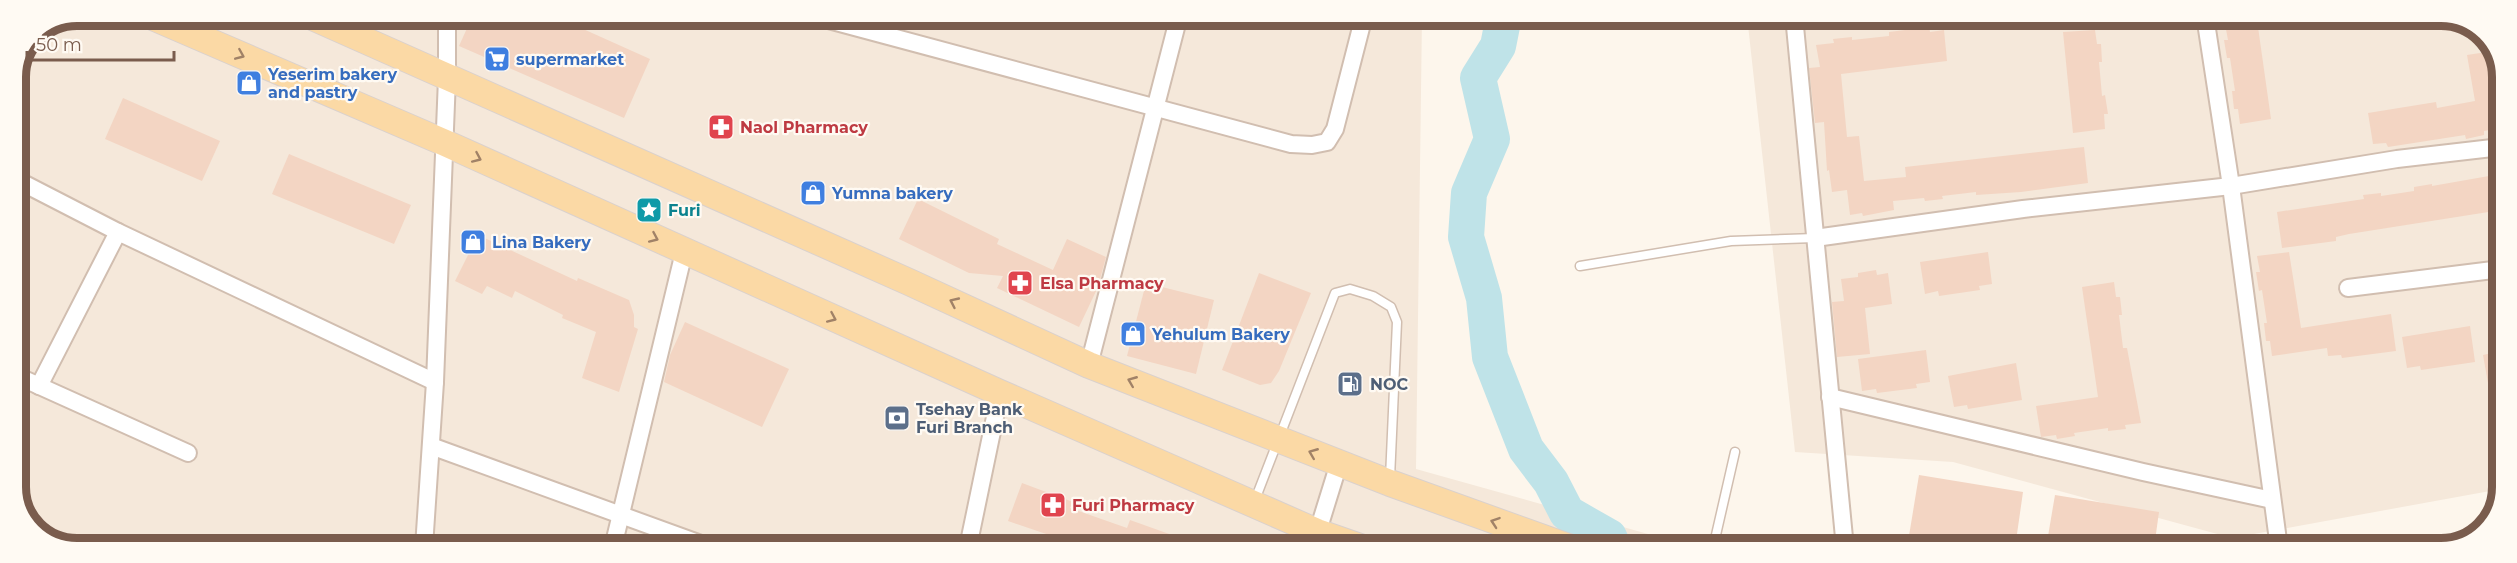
<svg xmlns="http://www.w3.org/2000/svg" width="2517" height="563" font-family="Montserrat,sans-serif">
	<rect width="100%" height="100%" fill="#fdf6ec"/>
	<g fill="#f5e8da">
		<path d="M77 15 1422 16 1416 469 1698 548 64 547 31 527 15 494V76L33 33Z"/>
		<path d="M1747 16H2453L2486 36 2502 69 2501 489 2232 538 1953 462 1795 452Z"/>
	</g>
	<g fill="none" stroke-linecap="round" stroke-linejoin="round">
		<path stroke="#bfe3e8" stroke-width="36" d="M1504 16 1498 46 1478 78 1492 139 1469 193 1466 237 1484 298 1490 357 1526 449 1551 482 1567 513 1609 537 1614 548"/>
	</g>
	<g fill="#f3d5c3">
		<path d="M473 15H552L650 59 624 118 459 46Z"/>
		<path d="M2257 20 2271 119 2240 124 2238 109H2234L2232 91H2235L2230 58H2227L2224 40H2228L2225 24Z"/>
		<path d="M1929 27 1930 32 1944 30 1947 61 1841 74 1847 137 1859 136 1864 181 1906 177 1905 167 2084 147 2088 183 2021 192 1976 195V192L1942 196 1943 199 1925 201 1924 198 1893 201 1894 210 1863 216 1862 213 1850 215 1847 190 1832 192 1829 170 1827 171 1824 122 1815 123 1809 68 1820 67 1816 45 1834 43 1833 39 1852 37V40L1889 36V32Z"/>
		<path d="M2095 30 2097 44H2101L2102 62H2099L2102 96 2105 95 2108 114H2104L2105 129 2073 133 2063 32Z"/>
		<path d="M2493 51 2502 69 2501 106 2496 107 2501 128 2484 131V135L2466 139 2465 135 2388 147 2386 143 2373 144 2368 113 2436 102 2437 108 2475 101 2467 55Z"/>
		<path d="M123 98 220 141 202 181 105 139Z"/>
		<path d="M289 154 411 205 394 244 272 194Z"/>
		<path d="M2489 176 2490 178 2501 177V210L2349 234 2336 237V241L2282 248 2277 212 2364 199 2363 195 2381 193V196L2414 191V187L2432 184V186Z"/>
		<path d="M918 199 999 239 997 244 1053 270 1067 239 1106 257 1098 287 1079 327 997 288 1003 276 969 273 899 239Z"/>
		<path d="M478 235 577 281 578 278 629 300 634 315V327L638 329 619 392 582 378 596 332 562 318 563 315 515 291 512 298 487 286 482 294 455 281Z"/>
		<path d="M1988 252 1992 284 1979 286 1980 290 1939 296 1938 291 1925 294 1920 262Z"/>
		<path d="M2289 252 2301 328 2391 314 2396 351 2342 358 2341 355 2328 356 2327 348 2272 356 2270 341H2266L2264 323H2267L2262 290 2259 291 2256 272H2260L2257 256Z"/>
		<path d="M1876 270 1877 275 1888 273 1892 304 1865 308 1870 354 1837 357 1832 302 1844 301 1841 279 1858 277V273Z"/>
		<path d="M1259 273 1311 293 1279 371 1271 383 1260 385 1222 370Z"/>
		<path d="M2114 282 2116 297H2120L2122 315H2119L2123 348H2127L2141 423 2125 425 2126 429 2108 431V428L2074 433 2075 436 2057 439 2056 435 2041 437 2036 406 2098 397 2082 287Z"/>
		<path d="M1146 283 1214 300 1196 374 1127 356Z"/>
		<path d="M685 322 789 369 762 427 664 382 670 355Z"/>
		<path d="M2470 326 2475 362 2421 370 2420 366 2407 368 2402 337Z"/>
		<path d="M1926 350 1930 382 1916 384 1917 388 1877 393 1876 389 1862 391 1858 359Z"/>
		<path d="M2501 351V410L2493 411 2483 355Z"/>
		<path d="M2016 363 2022 400 1968 409 1967 405 1954 407 1948 376Z"/>
		<path d="M1919 475 2023 492 2015 548H1907Z"/>
		<path d="M1022 483 1073 502 1070 508 1127 528 1130 520 1200 545 1199 547H1055L1058 538 1008 521Z"/>
		<path d="M2055 495 2159 512 2154 548H2046Z"/>
	</g>
	<g fill="none" stroke-linecap="round" stroke-linejoin="round">
		<g stroke="#d1beb0" stroke-width="11">
			<g id="service">
				<path d="M1580 266 1731 241 1815 238"/>
				<path d="M1255 500 1335 293 1350 289 1373 296 1391 307 1397 322 1390 478"/>
				<path d="M1713 548 1735 452"/>
			</g>
		</g>
		<g stroke="#d1beb0" stroke-width="20">
			<g id="minor">
				<path d="M810 15 1291 144 1312 145 1327 142 1335 129 1364 16"/>
				<path d="M1794 16 1845 548"/>
				<path d="M2205 16 2231 186 2279 548"/>
				<path d="M15 179 118 232 435 382"/>
				<path d="M1815 238 2023 209 2231 186 2397 159 2501 147"/>
				<path d="M2348 288 2501 269"/>
				<path d="M1089 365 1179 16"/>
				<path d="M15 375 188 453"/>
				<path d="M39 386 118 232"/>
				<path d="M1830 397 2143 472 2272 500"/>
				<path d="M431 446 709 547"/>
				<path d="M424 547 435 382 447 78V15"/>
				<path d="M613 547 684 252"/>
				<path d="M968 547 1000 393"/>
				<path d="M1313 547 1339 463"/>
			</g>
		</g>
		<g stroke="#dad1cd" stroke-width="28">
			<g id="primary">
				<path d="M148 15 443 142 1000 393 1317 532 1360 547"/>
				<path d="M308 15 909 282 1089 365 1390 483 1571 548"/>
			</g>
		</g>
		<use href="#service" stroke="#fff" stroke-width="8"/>
		<use href="#minor" stroke="#fff" stroke-width="16"/>
		<use href="#primary" stroke="#fbd9a5" stroke-width="26"/>
	</g>
	<defs><path id="oneway-chevron" d="M-2-3.5L2.5 0L-2 3.5" fill="none" stroke-width="1.6" stroke-linecap="round" stroke-linejoin="round" transform="scale(1.5)"/></defs>
	<g stroke="#a18267">
		<use href="#oneway-chevron" transform="translate(240 55) rotate(23)"/>
		<use href="#oneway-chevron" transform="translate(477 158) rotate(24)"/>
		<use href="#oneway-chevron" transform="translate(654 238) rotate(24)"/>
		<use href="#oneway-chevron" transform="translate(954 302) rotate(-155)"/>
		<use href="#oneway-chevron" transform="translate(832 318) rotate(24)"/>
		<use href="#oneway-chevron" transform="translate(1132 381) rotate(-158)"/>
		<use href="#oneway-chevron" transform="translate(1313 453) rotate(-158)"/>
		<use href="#oneway-chevron" transform="translate(1495 522) rotate(-161)"/>
	</g>
	<defs>
		<g id="supermarket-square" transform="scale(1.35)"><rect x="-9" y="-9" width="18" height="18" rx="4" fill="#3f7fe0" stroke="#fffaf3"/><path d="M-6-5.5h2.5l.6 2H6L4.5 2H-2.5L-4.4-4H-6ZM-1.5 3.2a1.3 1.3 0 1 0 .1 0ZM3 3.2a1.3 1.3 0 1 0 .1 0Z" fill="#fff"/></g>
		<g id="shop-square" transform="scale(1.35)"><rect x="-9" y="-9" width="18" height="18" rx="4" fill="#3f7fe0" stroke="#fffaf3"/><path d="M-5-2.5h2.3a2.7 3.5 0 0 1 5.4 0H5L5.5 6h-11ZM-1.5-2.5h3a1.5 2.3 0 0 0-3 0Z" fill="#fff"/></g>
		<g id="pharmacy-square" transform="scale(1.35)"><rect x="-9" y="-9" width="18" height="18" rx="4" fill="#e0444e" stroke="#fffaf3"/><path d="M-2-6h4v4h4v4h-4v4h-4v-4h-4v-4h4Z" fill="#fff"/></g>
		<g id="sight-square" transform="scale(1.35)"><rect x="-9" y="-9" width="18" height="18" rx="4" fill="#0f9aa8" stroke="#fffaf3"/><path d="M0-6L1.8-2.2L6-1.7L2.9 1.2L3.7 5.4L0 3.3L-3.7 5.4L-2.9 1.2L-6-1.7L-1.8-2.2Z" fill="#fff"/></g>
		<g id="fuel-square" transform="scale(1.35)"><rect x="-9" y="-9" width="18" height="18" rx="4" fill="#5c6f8a" stroke="#fffaf3"/><path d="M-5.5-6h7V0h2V4h1.3V-2.5L3-4.5l.8-.8L6-3V5H2.5V1h-1V6h-7ZM-4.2-4.7v3.2H.2V-4.7Z" fill="#fff"/></g>
		<g id="bank-square" transform="scale(1.35)"><rect x="-9" y="-9" width="18" height="18" rx="4" fill="#5c6f8a" stroke="#fffaf3"/><path d="M-6-4H6V4H-6ZM0-2.3a2.3 2.3 0 1 0 0 4.6a2.3 2.3 0 1 0 0-4.6Z" fill="#fff"/></g>
	</defs>
	<g fill-rule="evenodd">
		<use href="#supermarket-square" x="497" y="59"/>
		<use href="#shop-square" x="249" y="83"/>
		<use href="#pharmacy-square" x="721" y="127"/>
		<use href="#shop-square" x="813" y="193"/>
		<use href="#sight-square" x="649" y="210"/>
		<use href="#shop-square" x="473" y="242"/>
		<use href="#pharmacy-square" x="1020" y="283"/>
		<use href="#shop-square" x="1133" y="334"/>
		<use href="#fuel-square" x="1350" y="384"/>
		<use href="#bank-square" x="897" y="418"/>
		<use href="#pharmacy-square" x="1053" y="505"/>
	</g>
	<g text-anchor="middle" stroke-width="4.5" stroke-linejoin="round" paint-order="stroke">
		<g font-size="16" font-weight="bold" fill="#366cbe" stroke="#fffaf3" text-anchor="start">
			<text x="516" y="65">supermarket</text>
			<text x="268" y="80">Yeserim bakery<tspan x="268" dy="18">and pastry</tspan></text>
			<text x="832" y="199">Yumna bakery</text>
			<text x="492" y="248">Lina Bakery</text>
			<text x="1152" y="340">Yehulum Bakery</text>
		</g>
		<g font-size="16" font-weight="bold" fill="#be3a42" stroke="#fffaf3" text-anchor="start">
			<text x="740" y="133">Naol Pharmacy</text>
			<text x="1040" y="289">Elsa Pharmacy</text>
			<text x="1072" y="511">Furi Pharmacy</text>
		</g>
		<g font-size="16" font-weight="bold" fill="#0d838f" stroke="#fffaf3" text-anchor="start">
			<text x="668" y="216">Furi</text>
		</g>
		<g font-size="16" font-weight="bold" fill="#4e5e75" stroke="#fffaf3" text-anchor="start">
			<text x="1370" y="390">NOC</text>
			<text x="916" y="415">Tsehay Bank<tspan x="916" dy="18">Furi Branch</tspan></text>
		</g>
	</g>
	<path d="M0 0H2517V563H0ZM77 26H2441A51 51 0 0 1 2492 77V487A51 51 0 0 1 2441 538H77A51 51 0 0 1 26 487V77A51 51 0 0 1 77 26Z" fill="#fffaf3" fill-rule="evenodd"/>
	<path fill="none" stroke="#7a5c4d" stroke-width="8" d="M77 26H2441A51 51 0 0 1 2492 77V487A51 51 0 0 1 2441 538H77A51 51 0 0 1 26 487V77A51 51 0 0 1 77 26Z"/>
	<path d="M27 51v9h147v-9" fill="none" stroke="#7a5c4d" stroke-width="3"/>
	<text x="36" y="51" font-size="18" fill="#7a5c4d" stroke="#fffaf3" stroke-width="4.5" paint-order="stroke">50 m</text>
</svg>
